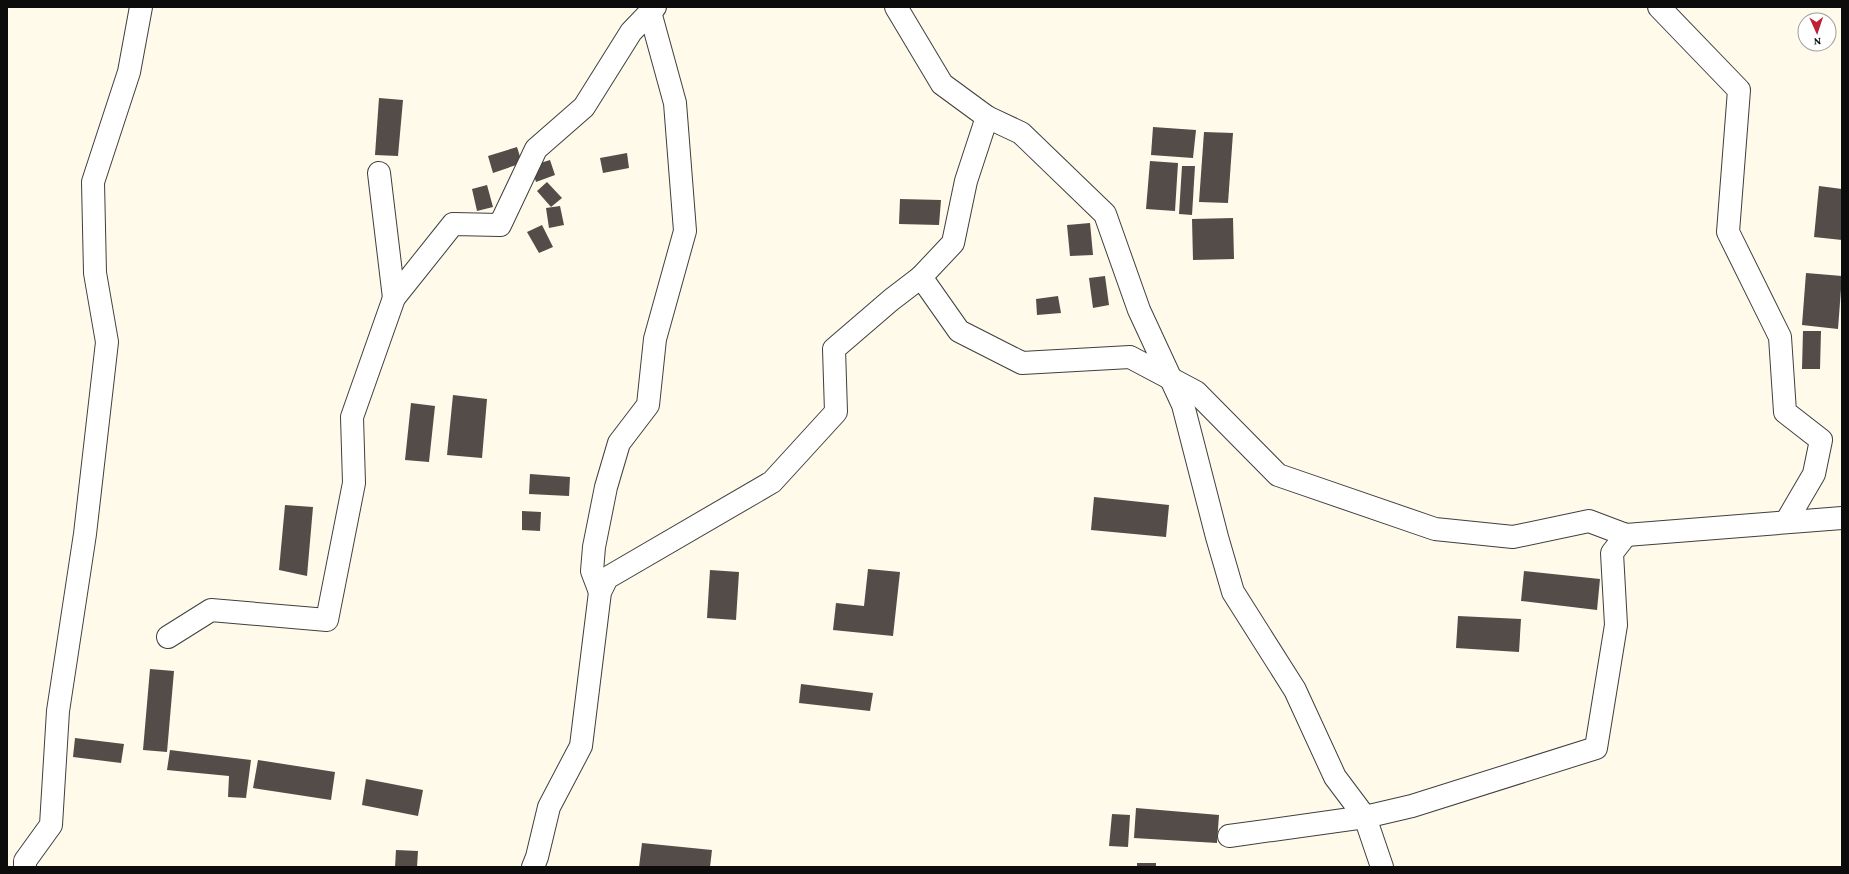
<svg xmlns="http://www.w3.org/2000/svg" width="1849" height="874" font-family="'Crimson Pro',serif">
	<rect width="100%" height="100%" fill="#fffaea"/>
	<g fill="#544c48">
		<path d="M379 98 403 100 398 156 375 155Z"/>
		<path d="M1153 127 1196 130 1193 158 1151 155Z"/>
		<path d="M1204 132 1233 133 1228 203 1199 202Z"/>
		<path d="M517 147 522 163 493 173 488 156Z"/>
		<path d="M627 153 629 168 603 173 600 158Z"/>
		<path d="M550 160 555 175 536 182 531 166Z"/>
		<path d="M1150 161 1178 163 1175 211 1146 209Z"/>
		<path d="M1182 166H1195L1192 215 1179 214Z"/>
		<path d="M547 182 562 198 551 207 537 191Z"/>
		<path d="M487 185 493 207 477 211 472 189Z"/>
		<path d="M1819 186 1842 189V240L1814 237Z"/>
		<path d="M900 199 941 200 939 225 899 224Z"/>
		<path d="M560 206 564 225 549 228 546 208Z"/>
		<path d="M1233 218 1234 259 1193 260 1192 219Z"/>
		<path d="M1090 223 1093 255 1070 256 1067 225Z"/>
		<path d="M542 225 553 247 539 253 527 232Z"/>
		<path d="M1806 273 1842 276 1838 329 1802 325Z"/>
		<path d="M1105 276 1109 305 1093 308 1089 278Z"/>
		<path d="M1058 296 1061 313 1037 315 1036 299Z"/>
		<path d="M1803 331H1821L1820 369H1802Z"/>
		<path d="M453 395 487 399 482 458 447 455Z"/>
		<path d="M411 403 435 406 429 462 405 460Z"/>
		<path d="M530 474 570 477 569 496 529 494Z"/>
		<path d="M1094 497 1169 505 1166 537 1091 530Z"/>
		<path d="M285 505 313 507 307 576 279 570Z"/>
		<path d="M522 511 541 512 540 531 522 530Z"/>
		<path d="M868 569 900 572 893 636 833 630 836 603 864 606Z"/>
		<path d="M710 570 739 572 736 620 707 618Z"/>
		<path d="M1524 571 1600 579 1597 610 1521 601Z"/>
		<path d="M1458 616 1521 619 1519 652 1456 648Z"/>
		<path d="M150 669 174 671 167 752 143 750Z"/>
		<path d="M801 684 873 693 870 711 799 703Z"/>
		<path d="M75 738 124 744 121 763 73 757Z"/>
		<path d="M170 750 251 760 246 798 228 797 229 776 167 770Z"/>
		<path d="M258 760 335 772 331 800 253 788Z"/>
		<path d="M366 779 423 790 418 816 362 805Z"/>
		<path d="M1136 808 1219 815 1217 843 1134 838Z"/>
		<path d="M1112 814 1130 815 1128 847 1109 846Z"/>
		<path d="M642 843 712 850 710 867H639Z"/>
		<path d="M396 850 418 851 417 867H395Z"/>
		<rect x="1137" y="863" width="19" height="4"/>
	</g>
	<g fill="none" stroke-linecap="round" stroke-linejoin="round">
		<g stroke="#3f3f3f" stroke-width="24">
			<g id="minor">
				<path d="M896 7 942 84 987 117 966 181 953 243 921 277"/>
				<path d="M1659 7 1739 90 1728 232 1780 337 1785 412 1821 440 1814 474 1786 522"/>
				<path d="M987 117 1021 133 1105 214 1139 310 1183 405 1217 537 1233 592 1295 690 1335 777 1365 817 1382 867"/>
				<path d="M379 173 394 298"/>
				<path d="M600 592 592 571 594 547 606 487 619 443 648 405 655 339 685 231 675 103 650 12"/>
				<path d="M168 637 211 610 327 620 354 483 352 417 394 298 453 224 500 225 536 149 584 107 631 32 655 7"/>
				<path d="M1229 836 1365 817 1412 806 1596 748 1616 625 1612 553 1626 535"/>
				<path d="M25 867V861L51 825 58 711 85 534 107 342 95 273 93 182 129 72 141 7"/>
				<path d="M533 867 537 857 549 807 581 746 600 592 607 578 772 482 836 412 834 349 891 300 921 277 959 331 1022 363 1130 357 1196 392 1278 475 1435 529 1513 537 1589 521 1626 535 1842 518"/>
			</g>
		</g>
		<use href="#minor" stroke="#fff" stroke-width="22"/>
	</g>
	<rect width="1849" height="874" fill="none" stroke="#0c0c0c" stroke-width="16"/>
	<g transform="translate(1817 32) rotate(177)"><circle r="19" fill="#ffffff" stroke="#9e9e9e"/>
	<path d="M0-3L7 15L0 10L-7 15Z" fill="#be2131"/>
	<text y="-6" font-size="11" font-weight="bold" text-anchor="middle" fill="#0c0c0c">N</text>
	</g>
</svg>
